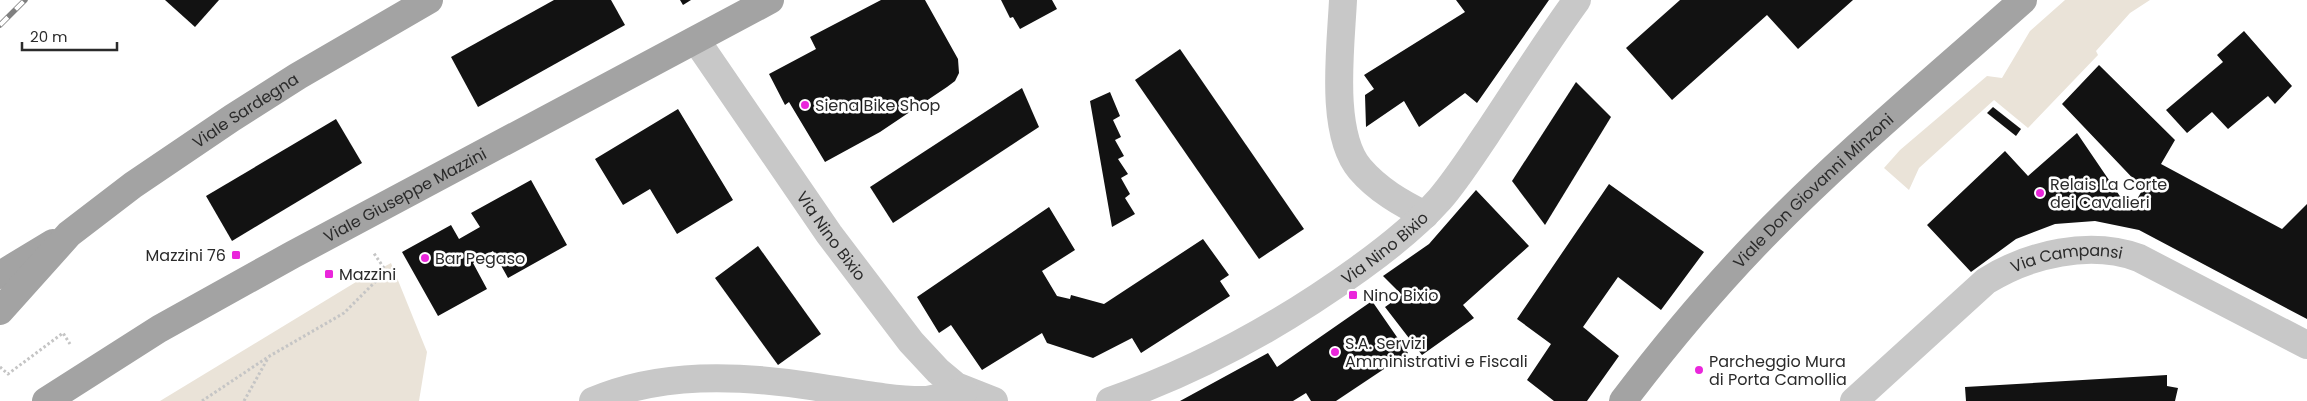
<svg xmlns="http://www.w3.org/2000/svg" width="2307" height="401" font-family="Poppins,sans-serif">
	<rect width="100%" height="100%" fill="#fff"/>
	<g fill="#eae3d8">
		<path d="M2065 0H2150L2130 13 2096 51 2098 55 2028 128 1994 100 1919 168 1909 190 1884 168 1900 150 1987 76 2002 78 2030 31Z"/>
		<path d="M391 263 427 352 419 401H160L356 282Z"/>
	</g>
	<g fill="#121212">
		<path d="M165 0H219L195 27Z"/>
		<path d="M554 0H611L625 25 478 107 451 57Z"/>
		<path d="M680 0H691L683 5Z"/>
		<path d="M881 0H925L958 59 959 73 955 81 947 87 880 132 825 162 789 102 785 105 769 74 816 49 810 37Z"/>
		<path d="M1001 0H1052L1057 9 1020 29 1013 17 1010 18Z"/>
		<path d="M1456 0H1549L1477 103 1465 93 1419 127 1404 101 1366 127 1365 95 1374 89 1364 75 1465 12Z"/>
		<path d="M1680 0H1853L1798 49 1767 15 1672 100 1626 48Z"/>
		<path d="M2244 31 2292 86 2275 104 2268 96 2228 129 2212 112 2187 133 2166 110 2223 62 2217 55Z"/>
		<path d="M1180 49 1304 229 1259 259 1135 80Z"/>
		<path d="M2099 65 2175 140 2161 164 2282 229 2307 204V319L2139 230 2095 221 2055 224 2016 239 1971 272 1927 225 2005 151 2028 176 2077 133 2130 211 2143 189 2062 104Z"/>
		<path d="M1576 82 1611 117 1545 225 1512 181Z"/>
		<path d="M1022 88 1039 127 893 223 870 187Z"/>
		<path d="M1110 92 1120 116 1113 120 1121 137 1115 140 1124 156 1118 159 1128 174 1121 178 1130 194 1125 198 1135 214 1112 227 1090 101Z"/>
		<path d="M1993 107 2021 129 2016 136 1987 113Z"/>
		<path d="M678 109 733 200 677 234 650 189 623 205 595 159Z"/>
		<path d="M336 119 362 163 232 241 206 196Z"/>
		<path d="M531 180 567 245 508 278 493 251 473 263 487 289 438 316 402 252 451 225 459 239 480 227 471 213Z"/>
		<path d="M1609 184 1704 252 1661 310 1618 277 1583 327 1619 356 1587 401H1554L1527 380 1551 344 1517 319Z"/>
		<path d="M1476 190 1529 246 1463 305 1474 318 1422 355 1385 307 1402 295 1383 276 1429 244Z"/>
		<path d="M1049 207 1075 250 1042 271 1057 296 1070 299 1071 295 1104 304 1203 239 1229 275 1220 281 1230 296 1141 353 1132 338 1093 358 1047 343 1042 333 982 370 951 325 939 333 917 297Z"/>
		<path d="M758 246 821 334 778 365 715 278Z"/>
		<path d="M1372 301 1408 353 1336 401H1311L1306 393 1293 401H1180L1268 353 1277 367Z"/>
		<path d="M2167 375V386L2178 388 2175 401H1966L1965 387Z"/>
	</g>
	<g fill="none" stroke-linecap="round" stroke-linejoin="round">
		<g stroke="#c5c5c5" stroke-width="3" stroke-dasharray="2.5 2.5" stroke-linecap="butt">
			<path d="M0 367 8 374 63 333 70 344"/>
			<path d="M202 401 268 357 344 313 386 271 373 252"/>
			<path d="M244 401 268 358"/>
		</g>
		<g stroke="#c8c8c8" stroke-width="28">
			<path d="M1343 0C1341 45 1329 133 1360 169 1378 190 1401 203 1425 215"/>
			<path id="s1" d="M696 40 829 234 911 342 938 371 956 386 994 401"/>
			<path d="M593 401C661 372 738 375 810 386 845 391 893 401 927 400 939 398 952 394 964 391"/>
			<path id="s2" d="M1110 401C1199 370 1284 323 1360 268 1389 247 1416 226 1440 199 1457 179 1471 157 1486 135 1516 90 1545 44 1577 0"/>
			<path id="s3" d="M1854 401 1986 281C2029 254 2090 240 2139 258L2307 345"/>
		</g>
		<g stroke="#a3a3a3" stroke-width="28">
			<path d="M0 275 53 243"/>
			<path id="s4" d="M0 311 69 234 133 185 232 118 298 76 429 0"/>
			<path id="s5" d="M46 401 159 329 292 255 770 0"/>
			<path id="s6" d="M1623 401C1664 347 1708 294 1755 245 1839 158 1933 80 2023 0"/>
		</g>
		<g stroke="#808080" stroke-width="5.5">
			<path id="rail" d="M0 25 25 0"/>
		</g>
		<use href="#rail" stroke="#fff" stroke-width="4" stroke-dasharray="11" stroke-linecap="butt"/>
	</g>
	<g fill="#ea26db" stroke="#fff" stroke-width="2">
		<circle cx="805" cy="105" r="5"/>
		<circle cx="2040" cy="193" r="5"/>
		<rect x="231" y="250" width="10" height="10" rx="2.5"/>
		<circle cx="425" cy="258" r="5"/>
		<rect x="324" y="269" width="10" height="10" rx="2.5"/>
		<rect x="1348" y="290" width="10" height="10" rx="2.5"/>
		<circle cx="1335" cy="352" r="5"/>
		<circle cx="1699" cy="370" r="5"/>
	</g>
	<g text-anchor="middle" stroke-width="5" stroke-linejoin="round" paint-order="stroke">
		<g font-size="16" fill="#2b2b2b" stroke="#fff" text-anchor="start">
			<text x="815" y="111">Siena Bike Shop</text>
			<text x="2050" y="190">Relais La Corte<tspan x="2050" dy="18">dei Cavalieri</tspan></text>
			<text x="226" y="261" text-anchor="end">Mazzini 76</text>
			<text x="435" y="264">Bar Pegaso</text>
			<text x="339" y="280">Mazzini</text>
			<text x="1363" y="301">Nino Bixio</text>
			<text x="1345" y="349">S.A. Servizi<tspan x="1345" dy="18">Amministrativi e Fiscali</tspan></text>
			<text x="1709" y="367">Parcheggio Mura<tspan x="1709" dy="18">di Porta Camollia</tspan></text>
		</g>
		<g font-size="16" fill="#2b2b2b" stroke="#fff">
			<text dy="6" stroke="none"><textPath href="#s4" startOffset="319">Viale Sardegna</textPath></text>
			<text dy="6" stroke="none"><textPath href="#s6" startOffset="284">Viale Don Giovanni Minzoni</textPath></text>
			<text dy="6" stroke="none"><textPath href="#s5" startOffset="414">Viale Giuseppe Mazzini</textPath></text>
			<text dy="6" stroke="none"><textPath href="#s1" startOffset="238">Via Nino Bixio</textPath></text>
			<text dy="6" stroke="none"><textPath href="#s2" startOffset="316">Via Nino Bixio</textPath></text>
			<text dy="6" stroke="none"><textPath href="#s3" startOffset="264">Via Campansi</textPath></text>
		</g>
	</g>
	<path d="M22 42v8h95v-8" fill="none" stroke="#2b2b2b" stroke-width="2.5"/>
	<text x="30" y="42" font-size="15" fill="#2b2b2b" stroke="#ffffff" stroke-width="4" paint-order="stroke">20 m</text>
</svg>
